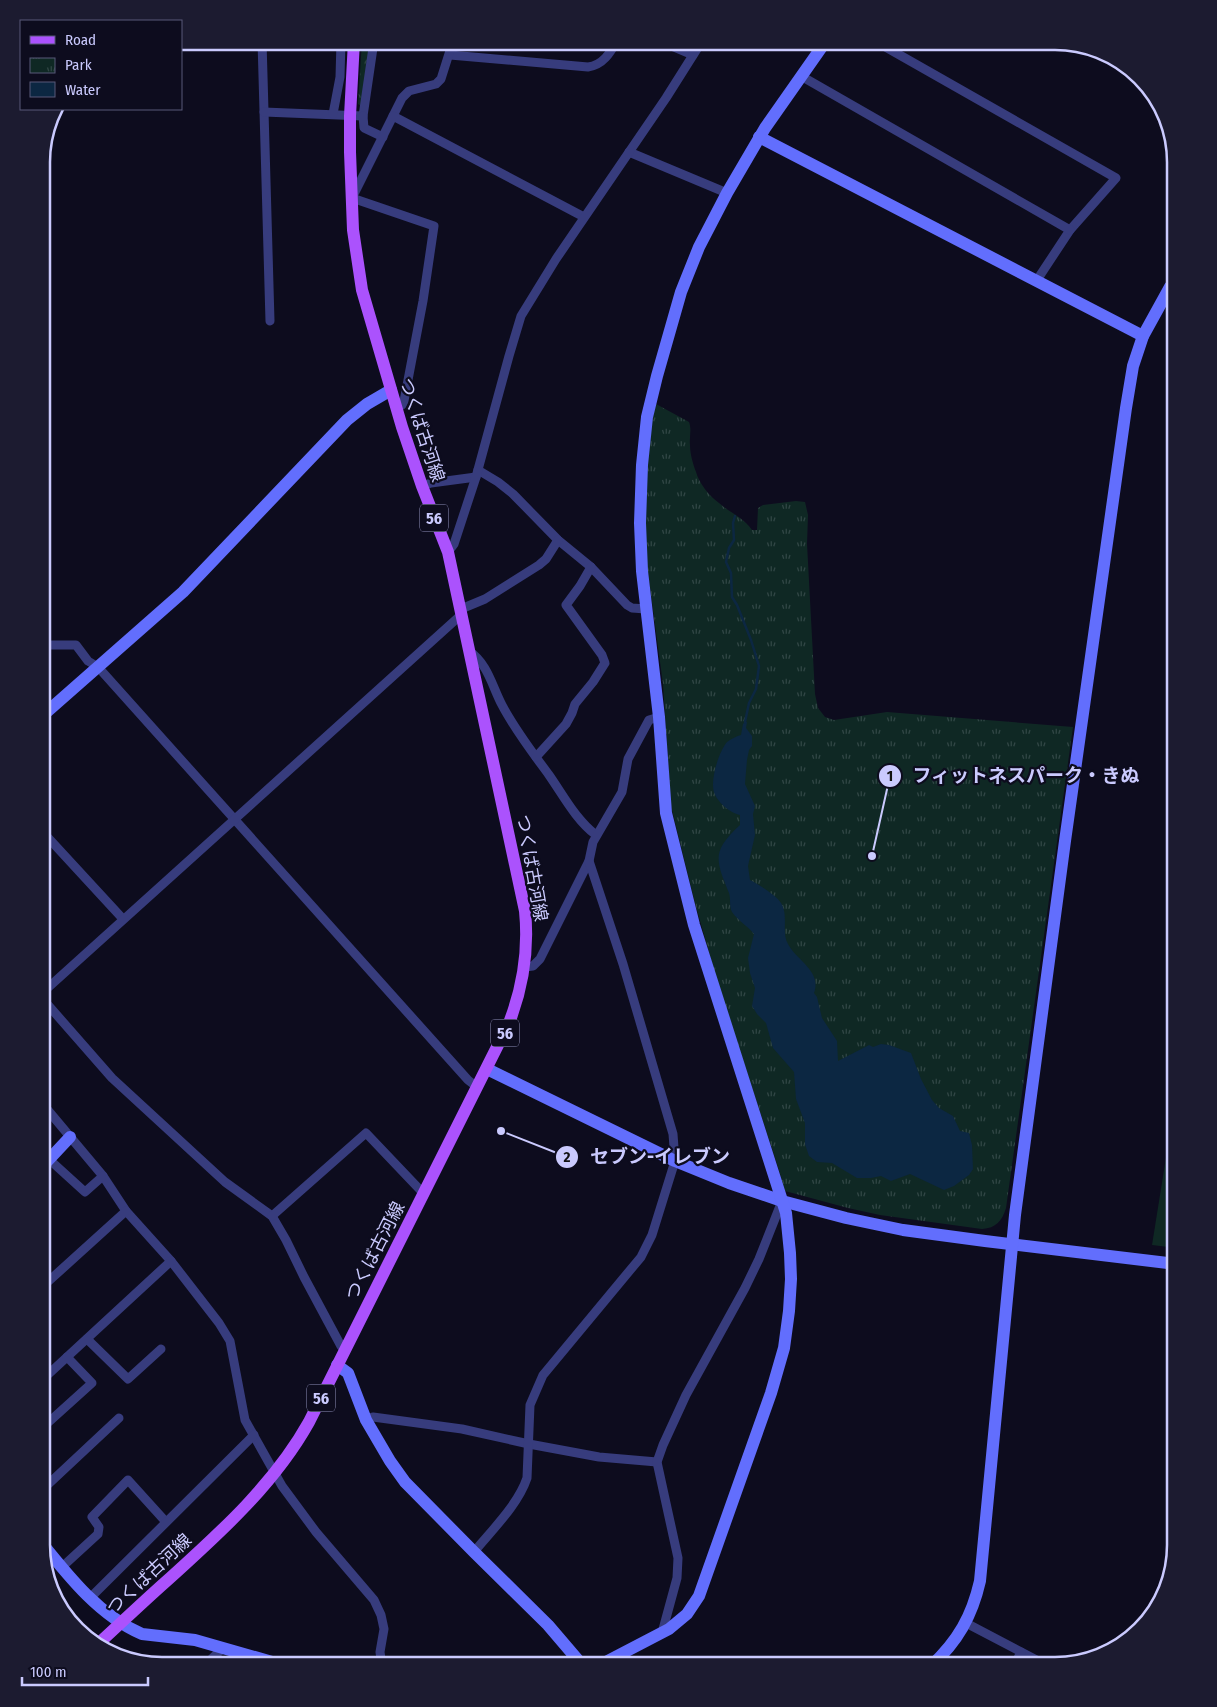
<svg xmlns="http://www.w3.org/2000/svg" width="1217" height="1707" font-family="'Fira Sans Condensed','Noto Sans JP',sans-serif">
	<defs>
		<pattern id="forest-crowns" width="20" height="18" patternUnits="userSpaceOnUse" patternTransform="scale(1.25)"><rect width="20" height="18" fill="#0f2824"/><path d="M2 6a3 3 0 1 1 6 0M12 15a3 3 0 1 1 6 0" fill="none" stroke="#314645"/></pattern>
		<pattern id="park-tufts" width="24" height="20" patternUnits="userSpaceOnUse" patternTransform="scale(1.25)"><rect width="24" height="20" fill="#0f2824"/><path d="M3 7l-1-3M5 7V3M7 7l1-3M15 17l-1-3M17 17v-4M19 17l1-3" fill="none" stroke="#314645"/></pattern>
	</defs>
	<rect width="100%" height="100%" fill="#0d0c1e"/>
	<path fill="#0f2824" d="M1172 1139H1176V1248L1152 1245 1168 1145Z"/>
	<path fill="url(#forest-crowns)" d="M362 41H370L361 106 358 104Z"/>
	<path fill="url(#park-tufts)" d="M656 404 689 422C692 430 689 437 690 445 690 454 693 464 696 472 699 483 709 496 719 503 730 513 743 517 752 530H757L758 508 763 505 796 501 805 502 808 515 807 544 815 694 818 708 825 717 834 720 887 712 1073 727 1006 1208C1002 1221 996 1228 982 1229L880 1215 848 1208 785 1191 778 1167 716 977 695 903 671 806 663 684 645 550 647 468 651 425Z"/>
	<path fill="#0c2742" d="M745 722H747L746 728 752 736V746L749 750 747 760 745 784 755 806 753 814 755 835 748 866 750 880C758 884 777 896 781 903 789 916 781 932 788 944 796 960 822 971 814 993L817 997 822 1018 837 1041 838 1061 869 1045 873 1047 881 1044 889 1045 911 1053 921 1079 932 1100 939 1108 953 1116 960 1131 969 1133 972 1145 973 1169 969 1175 954 1186 944 1190 910 1174 891 1181 881 1176 871 1178H857L832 1163 817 1162 809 1156 805 1144V1123L796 1099 794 1072 773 1048 766 1023 757 1014 752 1006 755 988 750 973 748 958 754 934C748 926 738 921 732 912 729 906 731 899 729 893 715 859 712 851 740 825V815C730 813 717 802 714 792 710 780 719 751 727 742 731 739 737 736 741 735L743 724Z"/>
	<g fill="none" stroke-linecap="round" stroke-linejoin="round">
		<path stroke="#0c2742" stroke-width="2.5" d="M735 516 733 523 734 540 729 548 726 562 731 573 732 597 737 605 751 640 759 666 756 689 749 703 745 722"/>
		<g stroke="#373c7d" stroke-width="9">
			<path d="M262 41 270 321"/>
			<path d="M660 41 693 55"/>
			<path d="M875 41 1116 178 1070 230 1037 280"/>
			<path d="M450 55 588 67C603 65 610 53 617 41"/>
			<path d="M801 76 1070 230"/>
			<path d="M264 112 363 116 374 41"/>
			<path d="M333 114 340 77 341 41"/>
			<path d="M363 116 364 128 383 137"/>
			<path d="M393 116 402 98 409 91 436 84 441 79 453 41"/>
			<path d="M629 152 727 193"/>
			<path d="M396 408 402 405 404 401 423 301 434 226 352 198 393 116 584 217"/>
			<path d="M478 470 498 482 513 494 558 540 591 567 627 605 632 608 646 609"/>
			<path d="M422 486 431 483 476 477"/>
			<path d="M448 552 454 544 476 477 509 356 521 316 556 259 666 98 702 41"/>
			<path d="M461 609 485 599 539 565 546 559 558 540"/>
			<path d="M41 645H76L88 661 98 667 468 1080 477 1087"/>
			<path d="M469 651C488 664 492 686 502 705 515 730 533 753 549 775 563 795 576 820 596 835"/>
			<path d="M536 757 566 724 572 713 575 704 593 682 605 663 602 655 566 605 580 586 591 567"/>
			<path d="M41 830 123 919"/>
			<path d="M525 967 533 966 540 959 589 861 593 842 622 792 628 759 649 720 659 717"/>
			<path d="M41 994 462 614"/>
			<path d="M41 997 112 1078 225 1182 272 1216 286 1240 304 1277 341 1346 345 1350"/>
			<path d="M41 1102 103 1176 126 1211 171 1261 219 1323 230 1341 245 1420 282 1486 316 1532 374 1600 381 1615 384 1629 380 1652 382 1666"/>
			<path d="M41 1152 85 1192 103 1176"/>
			<path d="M272 1216 366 1133 424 1194"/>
			<path d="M41 1288 126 1211"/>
			<path d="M87 1339 128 1379 161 1349"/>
			<path d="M41 1381 171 1261"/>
			<path d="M366 1420 373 1417 462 1429 529 1444 599 1457 657 1462"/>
			<path d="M41 1429 92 1383 67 1357"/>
			<path d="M41 1491 119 1418"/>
			<path d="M474 1552C491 1531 518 1505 527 1478L530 1405 543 1375 641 1257 652 1235 675 1161 673 1134 623 964 589 861"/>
			<path d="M62 1567 98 1534 99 1527 92 1517 128 1480 166 1522"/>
			<path d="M90 1598 254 1435"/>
			<path d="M966 1623 1048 1666"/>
			<path d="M662 1633 677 1578 678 1558 657 1462 663 1445 686 1395 745 1288 759 1259 782 1201"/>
			<path d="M204 1666 223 1648"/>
			<path d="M1014 1666 1021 1652"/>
		</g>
		<g stroke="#626efd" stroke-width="12">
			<path d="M759 137 1143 336"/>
			<path d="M41 717 183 592 347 420 367 404 391 390"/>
			<path d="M487 1069 675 1161 729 1183 782 1201 846 1218 903 1230 985 1241 1176 1264"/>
			<path d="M41 1168 70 1137"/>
			<path d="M337 1365 348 1373 366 1420 390 1461 405 1482 474 1552 548 1625 583 1666"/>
			<path d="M41 1542C69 1577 100 1616 142 1634L195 1640 286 1666"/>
			<path d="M598 1666 669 1629 687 1614 699 1596 771 1393 784 1348 789 1311 791 1279 790 1253 786 1213 694 925 666 813 659 717 642 571 640 523 642 465 647 417 657 376 681 292 699 247 727 193 765 128 826 41"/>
			<path d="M931 1666C958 1641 972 1616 980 1581L1015 1215 1065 841 1126 408 1133 366 1143 336 1170 287 1176 280"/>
		</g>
		<path stroke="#ab52fd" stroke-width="12" d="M97 1645C121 1623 145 1600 170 1578 222 1531 275 1483 309 1422L509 1023C523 987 529 951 525 911L448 552 422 486 402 427 362 290 353 230 350 152V116L354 41"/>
	</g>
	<g text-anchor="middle" stroke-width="4.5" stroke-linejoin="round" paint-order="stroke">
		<g fill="#0d0c1e" stroke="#9191bb" stroke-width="1">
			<rect x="420" y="504.5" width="28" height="27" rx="4"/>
			<rect x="491" y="1019.5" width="28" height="27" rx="4"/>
			<rect x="307" y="1384.5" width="28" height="27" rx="4"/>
		</g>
		<g font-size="16" font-weight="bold" fill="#cacafe">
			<text x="434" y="524">56</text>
			<text x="505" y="1039">56</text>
			<text x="321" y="1404">56</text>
		</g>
		<g font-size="18" fill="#cacafe" stroke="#0d0c1e">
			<text transform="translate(422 430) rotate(72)" y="6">つくば古河線</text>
			<text transform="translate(532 868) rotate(80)" y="6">つくば古河線</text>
			<text transform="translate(375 1251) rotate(-63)" y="6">つくば古河線</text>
			<text transform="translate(149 1574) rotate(-43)" y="6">つくば古河線</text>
		</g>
	</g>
	<path d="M0 0H1217V1707H0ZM162 50H1055A112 112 0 0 1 1167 162V1545A112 112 0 0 1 1055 1657H162A112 112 0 0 1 50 1545V162A112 112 0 0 1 162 50Z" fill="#1c1b30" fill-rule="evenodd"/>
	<path fill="none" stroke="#cacafe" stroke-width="2.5" d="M162 50H1055A112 112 0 0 1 1167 162V1545A112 112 0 0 1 1055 1657H162A112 112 0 0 1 50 1545V162A112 112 0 0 1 162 50Z"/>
	<path fill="none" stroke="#cacafe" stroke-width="2" d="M872 856L890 776M501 1131L567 1157"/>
	<g fill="#cacafe" stroke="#0d0c1e" stroke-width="2">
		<circle cx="872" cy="856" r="5"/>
		<circle cx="501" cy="1131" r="5"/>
		<circle cx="890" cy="776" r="12"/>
		<circle cx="567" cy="1157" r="12"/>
	</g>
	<g font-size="15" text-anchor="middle" font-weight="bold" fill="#111">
		<text x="890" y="781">1</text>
		<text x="567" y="1162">2</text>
	</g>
	<g font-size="19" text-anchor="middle" font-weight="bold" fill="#cacafe" stroke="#0d0c1e" stroke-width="4.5" stroke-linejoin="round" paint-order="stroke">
		<text x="1026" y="782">フィットネスパーク・きぬ</text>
		<text x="660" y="1163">セブン-イレブン</text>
	</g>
	<rect x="20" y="20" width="162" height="90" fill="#0d0c1e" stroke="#595878"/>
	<rect x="30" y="36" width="25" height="8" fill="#ab52fd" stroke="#595878"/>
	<text x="65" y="45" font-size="15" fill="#cacafe">Road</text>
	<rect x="30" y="58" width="25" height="15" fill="url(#park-tufts)" stroke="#595878"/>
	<text x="65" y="70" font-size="15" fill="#cacafe">Park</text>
	<rect x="30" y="82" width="25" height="15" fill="#0c2742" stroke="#595878"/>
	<text x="65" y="95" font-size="15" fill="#cacafe">Water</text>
	<path d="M22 1677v8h126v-8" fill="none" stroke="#cacafe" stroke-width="2.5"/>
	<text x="30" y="1677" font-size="15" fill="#cacafe" stroke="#0d0c1e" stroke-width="4" paint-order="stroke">100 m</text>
</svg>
